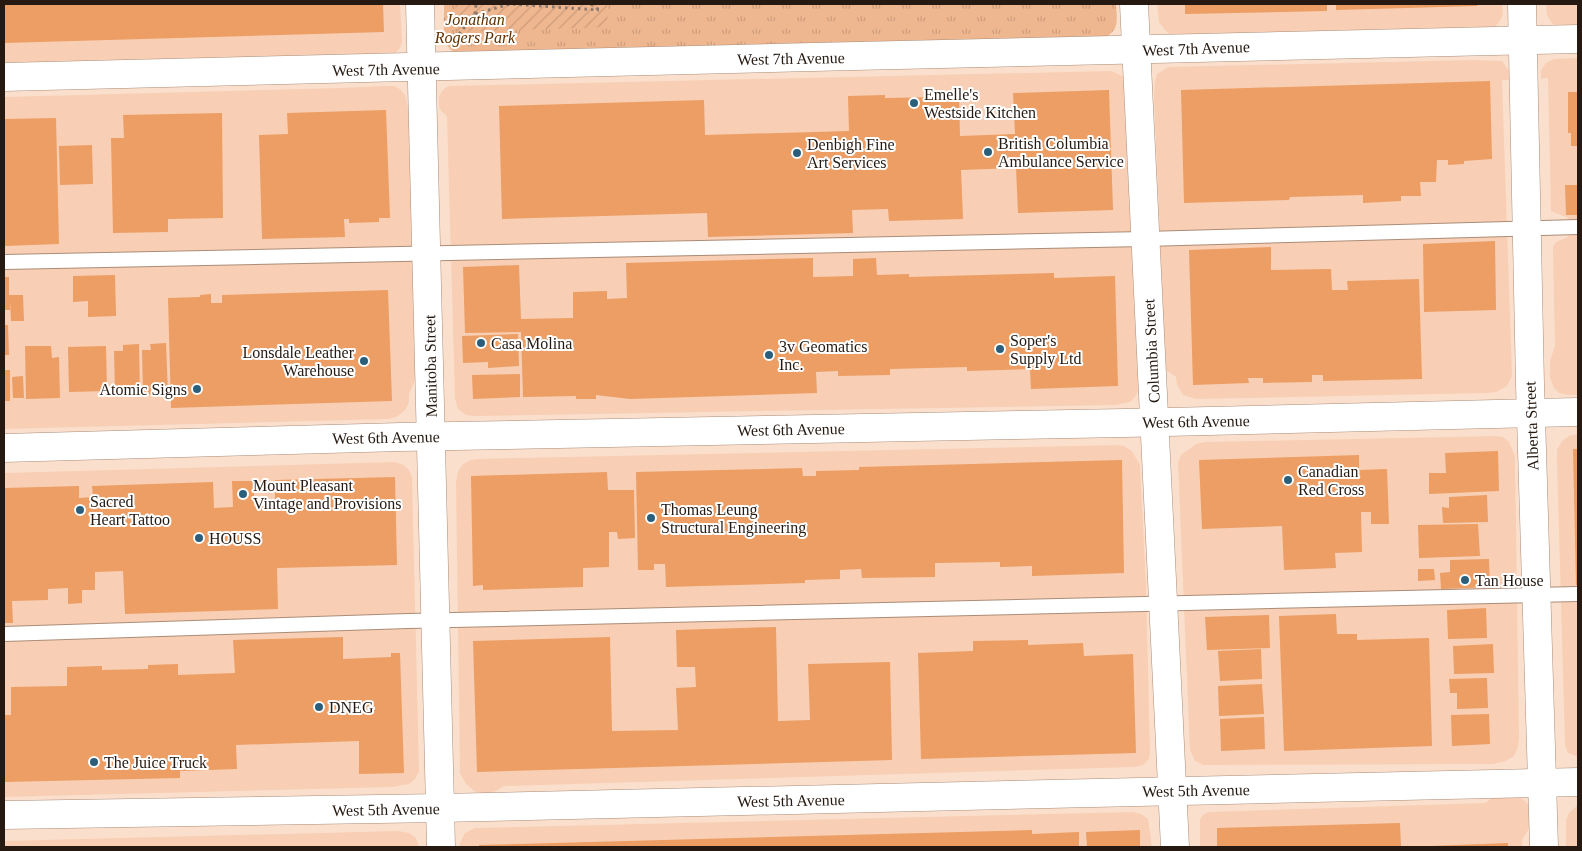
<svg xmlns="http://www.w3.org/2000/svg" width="1582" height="851" font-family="Georgia,serif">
	<defs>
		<pattern id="park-tufts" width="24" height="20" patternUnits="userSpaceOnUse" patternTransform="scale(1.25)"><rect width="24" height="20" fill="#efb790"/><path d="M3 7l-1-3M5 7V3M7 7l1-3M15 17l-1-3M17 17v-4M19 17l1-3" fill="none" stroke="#cd9d7b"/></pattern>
		<pattern id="garden-furrows" width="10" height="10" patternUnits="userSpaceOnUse" patternTransform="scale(1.25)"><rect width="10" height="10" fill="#efb790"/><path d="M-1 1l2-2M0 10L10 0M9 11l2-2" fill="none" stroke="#cd9d7b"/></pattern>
	</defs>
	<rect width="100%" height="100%" fill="#fadfcd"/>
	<g fill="#f8cfb4">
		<path d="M4 4H400L402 41 400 48 392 57 4 67Z"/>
		<path d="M1157 4H1502L1503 14 1500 21 1494 28 1171 36 1164 29 1159 22Z"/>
		<path d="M1546 4H1578V29L1556 27 1551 22 1547 15Z"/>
		<path d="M1578 58V395H1568L1559 393 1554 388 1550 378V361L1555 346 1553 247 1556 242 1568 237V218L1551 211 1548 78 1541 79V71L1546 63 1554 59Z"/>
		<path d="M1473 60 1502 61 1510 72V80H1502L1512 376 1507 386 1496 392 1488 393 1196 399 1183 395 1177 385 1176 377 1166 370 1165 358 1154 96 1155 81 1157 74 1168 67Z"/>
		<path d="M1111 71 1123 76 1124 80 1132 259 1140 386 1135 397 1130 402 1116 405 475 416 466 415 458 409 455 399 447 116 442 112 439 107V96L443 90 448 86Z"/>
		<path d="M386 86H395L401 90 405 95 409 111 418 373 409 394V402L406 409 398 416 389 419 4 429V97L340 88Z"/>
		<path d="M1578 434V757L1568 753 1565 745 1557 459V450L1562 441 1569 436Z"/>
		<path d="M1496 436 1503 437 1509 442 1515 456 1519 739 1518 747 1514 756 1506 761 1493 764 1203 765 1195 761 1190 750 1178 463 1181 455 1196 444 1205 442Z"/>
		<path d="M1117 445 1124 446 1132 451 1140 465 1146 585 1150 753 1149 759 1143 765 1135 767 504 786 496 791 485 794 474 791 466 784 460 773 456 482 458 472 462 465 470 460 478 459Z"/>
		<path d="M395 462 404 465 409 470 412 477 419 771 415 779 409 784 393 787 4 797V473Z"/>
		<path d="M1514 795 1521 798 1528 804 1530 811V827L1522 840V847H1200V819L1204 814 1209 812 1485 803 1495 796Z"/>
		<path d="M1578 805V847H1566V820L1569 813Z"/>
		<path d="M1133 812 1141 814 1148 819 1152 847H460V843L465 833 475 828Z"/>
		<path d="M398 831 409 833 416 838 419 847H4V841Z"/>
	</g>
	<path fill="url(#park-tufts)" d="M444 4H1116C1117 21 1120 31 1102 39L457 53C439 48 445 19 444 4Z"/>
	<path fill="url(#garden-furrows)" d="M456 4H607L608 27 457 32Z"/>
	<g fill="#ec9e64">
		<path d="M4 4H383L384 32 4 43Z"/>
		<path d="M1185 4H1327V11L1185 14Z"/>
		<path d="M1336 4H1477V6L1336 10Z"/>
		<path d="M1490 81 1492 159 1464 161V164L1448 165V160H1437L1436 182H1420L1421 196H1401V201L1363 203V195L1290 197 1289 200 1184 203 1181 90Z"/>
		<path d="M1109 90 1113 210 1018 213 1016 168 961 170 963 219 889 221 888 209 852 210 853 233 708 237 707 213 502 219 499 106 704 100 705 135 849 131 848 96 885 95V98L937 97V93L959 92 960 136 1015 134 1013 93Z"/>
		<path d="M1568 92H1578V146H1571V133H1568Z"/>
		<path d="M386 110 390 218H379V222L349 223V219H344L345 237 262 239 259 135 288 134 287 113Z"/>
		<path d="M222 113 223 218 168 219V232L113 233 111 138H124L123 115Z"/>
		<path d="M56 118 59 244 4 246V119Z"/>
		<path d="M92 145 93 184 60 185 59 146Z"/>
		<path d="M1565 185H1578V215H1566Z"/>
		<path d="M1495 241 1496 310 1424 312 1423 244Z"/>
		<path d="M1271 247V270L1331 269 1332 290H1348L1347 281 1419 279 1422 379 1323 381V375H1312V382L1263 383V378H1248L1249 383 1193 385 1189 250Z"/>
		<path d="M813 258V277L853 276V259L876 258 877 275 909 274V277L1054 273V278L1115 276 1118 386 1031 389 1030 369 967 371V367L890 369V375L838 376V371L816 372 817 393 630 399 596 395V399H576V396L523 397 521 332 465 333 463 267 519 265 521 319 573 318V292L607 291V299L627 298 626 263Z"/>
		<path d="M115 275 116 316 88 317V301L73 302V276Z"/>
		<path d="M4 277H9V295H23L24 321H11L10 300V310H4Z"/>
		<path d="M388 290 392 401 171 408 168 298 200 297V295L211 294V303H222V295Z"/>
		<path d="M4 325H8L9 355H4Z"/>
		<path d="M518 334 519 366 488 368V362L463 363 462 336Z"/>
		<path d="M166 343 168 394 143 395 142 350H151L150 344Z"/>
		<path d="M139 344 140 393 115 394 114 351H123V345Z"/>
		<path d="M25 346H51L52 358 59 357 60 398 26 399Z"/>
		<path d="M106 346 107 391 69 392 68 347Z"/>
		<rect x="4" y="370" width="6" height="31"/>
		<path d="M520 374V397L473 399 472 375Z"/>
		<path d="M23 376 24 398H13L12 377Z"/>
		<path d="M1573 449H1578V585H1576Z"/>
		<path d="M1498 451 1499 491 1429 494V473H1446L1445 453Z"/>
		<path d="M1359 455V470L1387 469 1389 524H1371V512H1361L1362 552 1335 553 1336 568 1284 570 1282 526 1202 529 1199 460Z"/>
		<path d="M1122 460 1124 573 1032 576V566L1000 567V562L935 563V577L862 578 861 569 840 570V579L805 580V583L666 587 665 564H654V570H638L636 472 802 468 803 476H816V471L859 470V467Z"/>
		<path d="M607 472 608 490H634L635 538 618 539 617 532H609V567L583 568V587L483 590V585L473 586 471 476Z"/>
		<path d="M395 477 397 565 277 568 278 609 125 614 123 571 95 572V590H82V603L68 604V588L48 589V600L12 601 13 623H4V488L79 486V498L93 497 92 486 213 482 214 508 233 507 232 481H254V506H275V480Z"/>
		<path d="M1487 495 1488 522 1443 523 1442 507 1449 508V497Z"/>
		<path d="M1478 524 1480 556 1419 558 1418 525Z"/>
		<path d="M1489 559 1490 587 1441 589 1440 573 1450 572V560Z"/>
		<path d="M1418 569H1434L1435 580 1418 581Z"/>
		<path d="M1486 608 1487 638 1448 639 1447 610Z"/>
		<path d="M1336 614 1337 634H1357V640L1429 638 1432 746 1284 751 1279 616Z"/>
		<path d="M1269 615 1270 648 1207 650 1205 617Z"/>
		<path d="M776 627 778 721 810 720 808 664 890 662 892 760 477 772 473 641 610 637 612 731 678 730 676 688 696 687 695 667H677L676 630Z"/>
		<path d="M343 637V659L391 657V653H400L404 773 359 774V741L236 745 237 769 180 771V778L4 782V715H11V687L67 686V667L102 666V670L148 669V665L178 664V675L235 673 233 640Z"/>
		<path d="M1028 640V645L1083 643 1084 656 1133 654 1136 753 921 759 918 653 973 651V641Z"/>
		<path d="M1493 644 1494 673 1454 674 1453 646Z"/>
		<path d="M1261 649 1262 679 1220 681 1218 651Z"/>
		<path d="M1487 678 1488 708 1457 709V693H1450L1449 679Z"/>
		<path d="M1262 684 1264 714 1219 716 1218 686Z"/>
		<path d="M1489 714 1490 744 1452 746 1451 715Z"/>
		<path d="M1264 717 1265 749 1221 751 1220 719Z"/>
		<path d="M1400 823 1401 847H1217V828Z"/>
		<path d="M1032 830V834L1079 832V847H479V845Z"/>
		<path d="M1140 830V847H1087L1086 832Z"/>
		<path d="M1508 843V847H1430V846Z"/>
	</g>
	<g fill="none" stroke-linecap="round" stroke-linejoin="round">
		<g stroke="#ab8c77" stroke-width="16">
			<g id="lane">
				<path d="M4 262 1145 239 1578 227"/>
				<path d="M4 634 408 621 1578 594"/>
			</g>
		</g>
		<g stroke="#ab8c77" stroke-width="29">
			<g id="street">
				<path d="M420 4 441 847"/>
				<path d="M1134 4 1175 847"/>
				<path d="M1522 4 1530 384 1544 847"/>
				<path d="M4 448 401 437 1125 423 1578 412"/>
				<path d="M4 815 440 808 1578 782"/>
			</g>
		</g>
		<g stroke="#ab8c77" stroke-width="29">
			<path id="secondary" d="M4 77C529 65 1053 50 1578 39"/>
		</g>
		<g stroke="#8d796d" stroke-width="3" stroke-dasharray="2.5 4" stroke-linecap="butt">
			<path d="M591 4 599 10"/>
			<path d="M475 14 476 4"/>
			<path d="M455 39 475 14 510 4 599 10"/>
		</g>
		<use href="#lane" stroke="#fff" stroke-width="14"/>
		<use href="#street" stroke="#fff" stroke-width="28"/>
		<use href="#secondary" stroke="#fff" stroke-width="28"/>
	</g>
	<g fill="#2b5e7b" stroke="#fff" stroke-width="2">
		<circle cx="914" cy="103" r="5"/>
		<circle cx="988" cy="152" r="5"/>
		<circle cx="797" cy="153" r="5"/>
		<circle cx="481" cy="343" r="5"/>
		<circle cx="1000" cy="349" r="5"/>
		<circle cx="769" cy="355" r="5"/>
		<circle cx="364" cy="361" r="5"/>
		<circle cx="197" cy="389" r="5"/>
		<circle cx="1288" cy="480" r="5"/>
		<circle cx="243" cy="494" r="5"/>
		<circle cx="80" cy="510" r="5"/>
		<circle cx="651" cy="518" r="5"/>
		<circle cx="199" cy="538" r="5"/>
		<circle cx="1465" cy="580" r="5"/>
		<circle cx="319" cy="707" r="5"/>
		<circle cx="94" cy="762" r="5"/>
	</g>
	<g text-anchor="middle" stroke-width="4" stroke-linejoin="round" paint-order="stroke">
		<g font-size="16" font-style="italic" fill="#613000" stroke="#fff">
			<text x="475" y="25">Jonathan<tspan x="475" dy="18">Rogers Park</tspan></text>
		</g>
		<g font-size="16" fill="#251911" stroke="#fff">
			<text transform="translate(1196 48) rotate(-2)" y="6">West 7th Avenue</text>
			<text transform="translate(791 58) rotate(-1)" y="6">West 7th Avenue</text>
			<text transform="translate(386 69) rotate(-1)" y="6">West 7th Avenue</text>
			<text transform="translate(1151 351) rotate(-93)" y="6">Columbia Street</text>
			<text transform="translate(430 366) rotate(-91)" y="6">Manitoba Street</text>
			<text transform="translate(1196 421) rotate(-1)" y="6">West 6th Avenue</text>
			<text transform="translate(1531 426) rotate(-92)" y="6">Alberta Street</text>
			<text transform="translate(791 429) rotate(-1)" y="6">West 6th Avenue</text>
			<text transform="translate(386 437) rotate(-1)" y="6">West 6th Avenue</text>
			<text transform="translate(1196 790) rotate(-1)" y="6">West 5th Avenue</text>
			<text transform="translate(791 800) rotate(-1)" y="6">West 5th Avenue</text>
			<text transform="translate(386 809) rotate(-1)" y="6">West 5th Avenue</text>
		</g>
		<g font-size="16" fill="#251911" stroke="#fff" text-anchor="start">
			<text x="924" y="100">Emelle's<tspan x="924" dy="18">Westside Kitchen</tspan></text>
			<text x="998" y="149">British Columbia<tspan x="998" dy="18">Ambulance Service</tspan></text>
			<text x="807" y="150">Denbigh Fine<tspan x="807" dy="18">Art Services</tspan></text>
			<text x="1010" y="346">Soper's<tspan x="1010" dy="18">Supply Ltd</tspan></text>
			<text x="491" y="349">Casa Molina</text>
			<text x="779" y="352">3v Geomatics<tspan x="779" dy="18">Inc.</tspan></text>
			<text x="354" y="358" text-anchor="end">Lonsdale Leather<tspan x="354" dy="18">Warehouse</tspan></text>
			<text x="187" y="395" text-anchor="end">Atomic Signs</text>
			<text x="1298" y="477">Canadian<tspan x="1298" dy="18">Red Cross</tspan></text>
			<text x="253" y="491">Mount Pleasant<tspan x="253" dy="18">Vintage and Provisions</tspan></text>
			<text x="90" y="507">Sacred<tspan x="90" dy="18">Heart Tattoo</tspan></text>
			<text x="661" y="515">Thomas Leung<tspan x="661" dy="18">Structural Engineering</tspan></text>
			<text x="209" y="544">HOUSS</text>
			<text x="1475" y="586">Tan House</text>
			<text x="329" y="713">DNEG</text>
			<text x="104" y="768">The Juice Truck</text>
		</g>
	</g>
	<rect width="1582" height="851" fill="none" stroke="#251911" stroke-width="10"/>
</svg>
